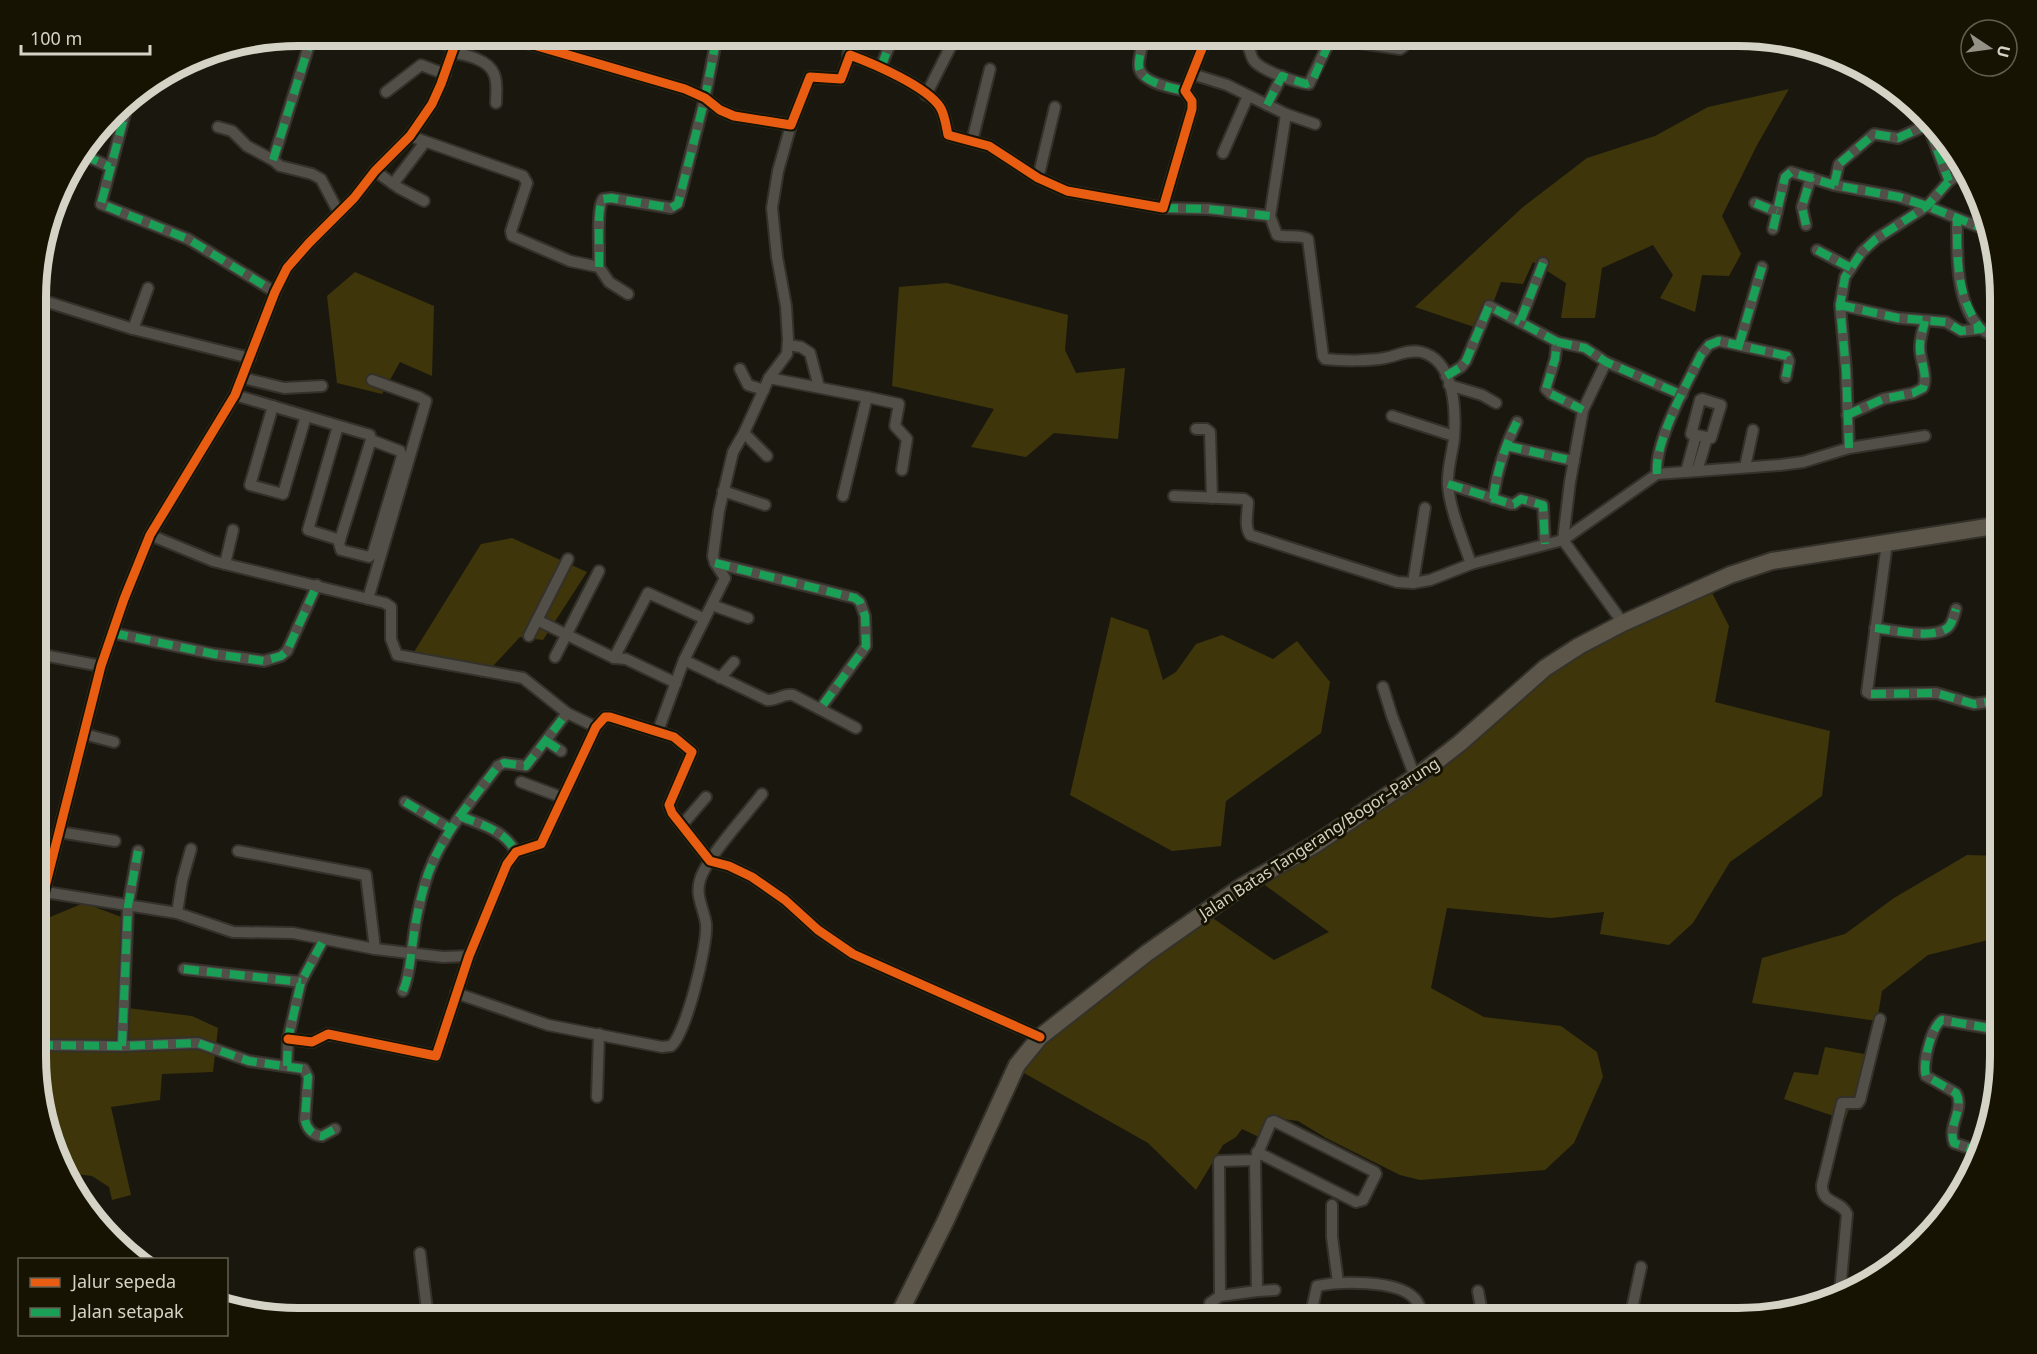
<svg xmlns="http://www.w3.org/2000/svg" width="2037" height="1354" font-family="'Noto Sans',sans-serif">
	<rect width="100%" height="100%" fill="#1a180e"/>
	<g fill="#3e350b">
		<path d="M1789 89 1756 147 1722 216 1741 254 1729 276 1702 275 1695 312 1660 298 1673 275 1653 245 1602 268 1595 318H1561L1566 283 1533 262 1523 284 1501 282 1483 330 1415 307 1523 207 1587 158 1655 136 1708 107Z"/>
		<path d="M355 272 434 306 432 376 400 362 382 394 337 383 327 296Z"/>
		<path d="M947 283 1068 315 1065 350 1076 373 1125 368 1118 439 1054 433 1026 457 971 447 994 409 892 386 899 287Z"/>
		<path d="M512 538 587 572 543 640 520 637 482 678 449 666 409 660 481 544Z"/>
		<path d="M1707 583 1729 626 1715 702 1830 731 1822 796 1730 862 1693 923 1669 945 1600 934 1604 912 1551 918 1447 908 1431 988 1484 1017 1561 1026 1597 1052 1603 1077 1574 1143 1545 1170 1420 1180 1400 1175 1326 1138 1298 1121 1275 1118 1263 1139 1242 1129 1236 1137 1223 1145 1196 1190 1148 1143 1010 1065 1201 910 1274 960 1329 932 1258 880 1454 749 1521 685Z"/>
		<path d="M1111 617 1148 630 1163 680 1176 672 1196 644 1222 635 1273 659 1297 641 1330 682 1321 733 1226 801 1221 846 1172 851 1070 795Z"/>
		<path d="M1967 855 2000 856V937L1928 955 1882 991 1877 1021 1752 1003 1762 958 1845 934 1894 898Z"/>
		<path d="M84 903 124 918 127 1008 192 1016 218 1028 213 1072 162 1074 160 1100 111 1107 131 1195 112 1200 109 1187 92 1176 67 1173 38 1089V922Z"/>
		<path d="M1825 1047 1870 1055 1845 1120 1784 1099 1794 1072 1818 1075Z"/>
	</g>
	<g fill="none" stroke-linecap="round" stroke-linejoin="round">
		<g stroke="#33312a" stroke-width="14">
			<g id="street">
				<path d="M386 36 416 38 455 46"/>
				<path d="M503 36 685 89 705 98 720 110 734 116 791 125 810 77 841 79 850 55C874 64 926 86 940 107 945 115 946 126 948 135L989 146 1038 178 1067 191 1163 208 1192 109V101L1185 91 1207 36"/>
				<path d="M1134 36 1142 42C1142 50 1138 59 1139 67 1141 83 1173 88 1185 91"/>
				<path d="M1222 36 1247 44C1251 50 1250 57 1255 62 1264 71 1296 83 1309 84L1332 36"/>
				<path d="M281 40 305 36"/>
				<path d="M1354 42 1400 49 1403 47 1405 36"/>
				<path d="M452 53C465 54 489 60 494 74 498 82 496 94 496 103"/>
				<path d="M848 55 852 36"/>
				<path d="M881 67 893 36"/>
				<path d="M1192 74 1227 85 1286 114 1270 216 1277 235C1287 238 1300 234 1308 239L1323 356 1325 359C1342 361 1369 361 1385 358 1397 356 1408 349 1421 352 1455 360 1456 411 1454 439 1452 454 1447 470 1448 485 1450 510 1463 540 1471 564"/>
				<path d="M386 92 421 65 445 74"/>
				<path d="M926 95 956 36"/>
				<path d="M129 99 101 204 188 239 275 292"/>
				<path d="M1267 105 1282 76"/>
				<path d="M1286 114 1315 124"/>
				<path d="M218 127 232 131 247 146 273 160 280 166 312 174 321 179 339 213"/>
				<path d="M1929 128 1949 181"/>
				<path d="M410 136 523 176 527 183 511 231 512 236 570 261 599 267 609 282 628 294"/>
				<path d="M972 141 990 69"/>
				<path d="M1223 153 1248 96"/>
				<path d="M84 155 110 167"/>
				<path d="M273 160 312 36"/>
				<path d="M375 171 399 188 424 201"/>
				<path d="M1038 178 1055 107"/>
				<path d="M393 184 425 142"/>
				<path d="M1834 185 1839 164 1874 134 1898 138 1925 126 1929 128"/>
				<path d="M1755 203 1777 212"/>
				<path d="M1163 208 1208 209 1270 216"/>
				<path d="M1957 219C1957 252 1955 303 1980 328 1986 333 1994 336 2000 340"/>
				<path d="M1806 225 1802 207 1811 177"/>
				<path d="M1773 229 1785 177 1791 172 1834 185 1899 197 1927 206 1977 226 1983 224"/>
				<path d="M1817 250 1851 268"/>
				<path d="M1543 263 1520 322 1557 342 1555 359 1546 389 1551 394 1583 410"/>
				<path d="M599 267C600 252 596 209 603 199L611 198 671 208 678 204 705 98 717 36"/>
				<path d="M38 299 133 329 250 358"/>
				<path d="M1840 305 1898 318 1946 322 1961 331 1981 329"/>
				<path d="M133 329 148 288"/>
				<path d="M1557 342 1585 348 1606 362 1682 395"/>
				<path d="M788 345 801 347 810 353 819 387"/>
				<path d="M1739 345 1762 267"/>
				<path d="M1606 362 1583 410 1570 482 1563 540 1623 623"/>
				<path d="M740 369 748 385 764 390"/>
				<path d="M1446 376 1461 367 1466 361 1489 306 1520 322"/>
				<path d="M243 378 284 388 322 386"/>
				<path d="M769 378 867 397 843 496"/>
				<path d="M1449 385 1482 395 1496 403"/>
				<path d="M235 395 370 435 371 440 400 451 402 456 373 553 369 557 341 550 339 543 371 440"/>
				<path d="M867 397 899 404 895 426 907 439 902 470"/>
				<path d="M1702 399 1721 405 1711 438 1691 434 1700 400Z"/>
				<path d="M273 406 250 485 283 494 306 416"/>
				<path d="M1847 415 1883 399 1913 393 1923 388C1928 375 1921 363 1920 350 1919 340 1923 330 1925 321"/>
				<path d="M1392 416 1454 436"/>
				<path d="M338 426 308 530 340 540"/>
				<path d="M1196 429H1206L1210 432 1212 498"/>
				<path d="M744 433 767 456"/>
				<path d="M1507 446 1574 461"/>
				<path d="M1849 448 1846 370 1840 305 1845 277 1862 252 1876 239 1927 206 1949 181 1967 169"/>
				<path d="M1745 467 1753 430"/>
				<path d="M1697 471 1707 438"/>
				<path d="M1686 472 1696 435"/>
				<path d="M1657 474C1654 442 1687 384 1701 355L1709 345 1719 341 1787 356 1789 361 1786 377"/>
				<path d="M1448 484 1511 504H1514L1521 499 1543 505 1545 544"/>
				<path d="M723 491 765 505"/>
				<path d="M1174 496 1244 499 1248 502C1248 513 1244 525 1250 535L1397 582 1413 583 1430 580 1471 564 1563 540 1657 474 1780 465 1803 462 1849 448 1925 436"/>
				<path d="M1493 499C1497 472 1504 447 1517 422"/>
				<path d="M1999 526 1997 377 2000 359"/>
				<path d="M150 535 213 561 385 603 391 607V639L397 655 523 678 567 713 596 727"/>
				<path d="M1887 543 1867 692 1871 694 1936 693 1974 704 1995 701 2000 702"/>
				<path d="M715 563 855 598 860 602 865 616 866 646 820 709"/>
				<path d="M225 564 233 530"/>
				<path d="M1413 583 1425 508"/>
				<path d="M368 599 426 401 419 397 372 380"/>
				<path d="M712 605 748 618"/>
				<path d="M537 620 614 658 626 659 676 683"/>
				<path d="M1875 628C1893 630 1930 639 1946 629 1952 626 1954 615 1956 609"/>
				<path d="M113 633 214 654 264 661 281 656 287 651 317 585"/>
				<path d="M529 636 568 559"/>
				<path d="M38 654 101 666"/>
				<path d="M555 657 599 571"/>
				<path d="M614 658 648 593 703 618"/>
				<path d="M684 660 767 700C777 701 783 693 793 695L856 728"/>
				<path d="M720 678 734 662"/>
				<path d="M1383 687 1392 716 1415 777"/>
				<path d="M1995 701 2000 722"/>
				<path d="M658 731 684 660 725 578 715 563 713 556 719 511 733 452 744 433 769 378 787 354 788 339 786 306 777 257 772 208 778 171 791 125"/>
				<path d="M84 734 114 742"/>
				<path d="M546 741 561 751"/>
				<path d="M521 782 561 797"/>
				<path d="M405 802 451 829"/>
				<path d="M460 816C482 825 504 830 516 852"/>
				<path d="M682 825 706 797"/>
				<path d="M59 832 115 841"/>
				<path d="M238 851 366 875 375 949"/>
				<path d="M45 892 177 913 233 932 293 933 375 949 443 957 469 956"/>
				<path d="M177 913 182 881 191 849"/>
				<path d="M38 915 101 666 124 599 150 535 235 395 275 292 287 268 309 243 354 198 375 171 410 136 432 104 441 84 458 36"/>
				<path d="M184 969 301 982"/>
				<path d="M403 991C410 975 410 958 413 941 415 923 419 905 424 887 436 841 470 803 498 766L504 763 526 766 567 713"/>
				<path d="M456 993 548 1025 662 1047 671 1046C686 1034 708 945 706 924 704 909 695 896 700 880 706 858 747 814 762 794"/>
				<path d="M288 1039 312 1042 328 1034 436 1056 469 956 507 864 516 852 541 844 596 727 605 717H610L674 737 692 752 669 805 672 813 710 861 729 866 752 877 785 900 818 930 853 954 1040 1037"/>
				<path d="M38 1045 122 1046 198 1043 249 1061 304 1069 308 1077 305 1120C307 1129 312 1135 322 1136L335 1129"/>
				<path d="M122 1046 128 906 138 851"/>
				<path d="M287 1066 288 1039 301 982 324 939"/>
				<path d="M597 1097 599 1034"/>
				<path d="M1981 1152 1954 1143C1947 1126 1965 1109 1956 1093L1926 1076C1922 1065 1931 1027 1942 1020L2000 1030"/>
				<path d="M1332 1205V1237L1338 1282"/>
				<path d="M420 1253 428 1318"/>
				<path d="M1257 1291 1275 1290"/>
				<path d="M1478 1291 1483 1318"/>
				<path d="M1840 1292 1847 1214C1841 1200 1821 1204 1822 1185L1842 1103H1858L1860 1100 1880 1019"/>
				<path d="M1220 1296 1219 1161 1255 1160 1271 1122 1274 1121 1375 1172 1376 1174 1363 1200 1356 1202 1257 1152"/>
				<path d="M1209 1318 1210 1303 1220 1296 1257 1291 1255 1160"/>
				<path d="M1310 1318 1317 1286C1340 1281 1395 1280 1413 1297 1419 1302 1421 1310 1423 1318"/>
				<path d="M1630 1318 1641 1267"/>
			</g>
		</g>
		<g stroke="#33312a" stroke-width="20">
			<path id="primary" d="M897 1318 945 1222 1017 1065 1040 1037 1147 953 1241 887 1314 845 1424 771 1460 743 1545 668 1579 646 1623 623 1730 575 1772 561 2000 525"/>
		</g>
		<use href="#street" stroke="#514f48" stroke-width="10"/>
		<use href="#primary" stroke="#5c564a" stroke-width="16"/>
		<g stroke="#1a9f57" stroke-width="8" stroke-dasharray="15 8" stroke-linecap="butt">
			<path d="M386 36 416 38 455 46"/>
			<path d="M1134 36 1142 42C1142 50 1138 59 1139 67 1141 83 1173 88 1185 91"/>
			<path d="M281 40 305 36"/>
			<path d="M881 67 893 36"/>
			<path d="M129 99 101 204 188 239 275 292"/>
			<path d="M1267 105 1282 76 1306 84 1312 82 1332 36"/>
			<path d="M1929 128 1949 181"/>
			<path d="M84 155 110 167"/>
			<path d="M273 160 312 36"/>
			<path d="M1834 185 1839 164 1874 134 1898 138 1925 126 1929 128"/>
			<path d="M1755 203 1777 212"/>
			<path d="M1163 208 1208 209 1270 216"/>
			<path d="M1806 225 1802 207 1811 177"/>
			<path d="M1773 229 1785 177 1791 172 1834 185 1899 197 1927 206 1977 226 1983 224"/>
			<path d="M1817 250 1851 268"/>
			<path d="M1543 263 1520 322 1557 342 1555 359 1546 389 1551 394 1583 410"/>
			<path d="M599 267C600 252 596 209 603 199L611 198 671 208 678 204 705 98 717 36"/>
			<path d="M1840 305 1898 318 1946 322 1961 331 1981 329C1956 296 1957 258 1957 219"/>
			<path d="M1557 342 1585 348 1606 362 1682 395"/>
			<path d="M1739 345 1762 267"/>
			<path d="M1446 376 1461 367 1466 361 1489 306 1520 322"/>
			<path d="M1847 415 1883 399 1913 393 1923 388C1928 375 1921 363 1920 350 1919 340 1923 330 1925 321"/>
			<path d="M1507 446 1574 461"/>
			<path d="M1849 448 1846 370 1840 305 1845 277 1862 252 1876 239 1927 206 1949 181 1967 169"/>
			<path d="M1657 474C1654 442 1687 384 1701 355L1709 345 1719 341 1787 356 1789 361 1786 377"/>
			<path d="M1448 484 1511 504H1514L1521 499 1543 505 1545 544"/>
			<path d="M1493 499C1497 472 1504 447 1517 422"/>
			<path d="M715 563 855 598 860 602 865 616 866 646 820 709"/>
			<path d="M1875 628C1893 630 1930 639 1946 629 1952 626 1954 615 1956 609"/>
			<path d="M113 633 214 654 264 661 281 656 287 651 317 585"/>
			<path d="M1871 694 1936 693 1974 704 1995 701 2000 702"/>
			<path d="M1995 701 2000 722"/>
			<path d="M546 741 561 751"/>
			<path d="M405 802 451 829"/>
			<path d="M460 816C482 825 504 830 516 852"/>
			<path d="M184 969 301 982"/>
			<path d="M403 991C410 975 410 958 413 941 415 923 419 905 424 887 436 841 470 803 498 766L504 763 526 766 567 713"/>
			<path d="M38 1045 122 1046 198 1043 249 1061 304 1069 308 1077 305 1120C307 1129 312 1135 322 1136L335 1129"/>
			<path d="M122 1046 128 906 138 851"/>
			<path d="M287 1066 288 1039 301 982 324 939"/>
			<path d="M1981 1152 1954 1143C1947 1126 1965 1109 1956 1093L1926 1076C1922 1065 1931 1027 1942 1020L2000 1030"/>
		</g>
		<g stroke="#171302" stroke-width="13">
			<g id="cycleway">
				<path d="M503 36 685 89 705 98 720 110 734 116 791 125 810 77 841 79 850 55C874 64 926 86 940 107 945 115 946 126 948 135L989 146 1038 178 1067 191 1163 208 1192 109V101L1185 91 1207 36"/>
				<path d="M38 915 101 666 124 599 150 535 235 395 275 292 287 268 309 243 354 198 375 171 410 136 432 104 441 84 458 36"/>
				<path d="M288 1039 312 1042 328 1034 436 1056 469 956 507 864 516 852 541 844 596 727 605 717H610L674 737 692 752 669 805 672 813 710 861 729 866 752 877 785 900 818 930 853 954 1040 1037"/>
			</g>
		</g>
		<use href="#cycleway" stroke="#e95d12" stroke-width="9"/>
	</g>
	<g text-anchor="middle" stroke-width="6" stroke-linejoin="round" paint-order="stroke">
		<g font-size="16" fill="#d5d2c6" stroke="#171302">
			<text transform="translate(1319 838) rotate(-33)" y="6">Jalan Batas Tangerang/Bogor–Parung</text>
		</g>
	</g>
	<path d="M0 0H2037V1354H0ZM298 46H1738A252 252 0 0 1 1990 298V1056A252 252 0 0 1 1738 1308H298A252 252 0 0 1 46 1056V298A252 252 0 0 1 298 46Z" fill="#171302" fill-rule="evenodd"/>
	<path fill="none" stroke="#d5d2c6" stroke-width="8" d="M298 46H1738A252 252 0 0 1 1990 298V1056A252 252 0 0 1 1738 1308H298A252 252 0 0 1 46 1056V298A252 252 0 0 1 298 46Z"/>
	<rect x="18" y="1258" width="210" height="78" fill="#171302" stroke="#635f50" stroke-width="1.5"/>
	<rect x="30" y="1278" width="30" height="9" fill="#e95d12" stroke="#635f50" stroke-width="1.5"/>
	<text x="72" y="1288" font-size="18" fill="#d5d2c6">Jalur sepeda</text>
	<rect x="30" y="1308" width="30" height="9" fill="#1a9f57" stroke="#635f50" stroke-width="1.5"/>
	<text x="72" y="1318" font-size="18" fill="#d5d2c6">Jalan setapak</text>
	<g transform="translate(1989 48) rotate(103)"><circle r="28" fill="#171302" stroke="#635f50" stroke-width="1.5"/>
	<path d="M0-4.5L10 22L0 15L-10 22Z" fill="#949186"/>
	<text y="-9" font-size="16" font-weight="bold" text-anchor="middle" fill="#d5d2c6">U</text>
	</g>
	<path d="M21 45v9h129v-9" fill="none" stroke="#d5d2c6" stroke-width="3"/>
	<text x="30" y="45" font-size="18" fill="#d5d2c6" stroke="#171302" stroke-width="4.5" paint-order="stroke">100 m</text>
</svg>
